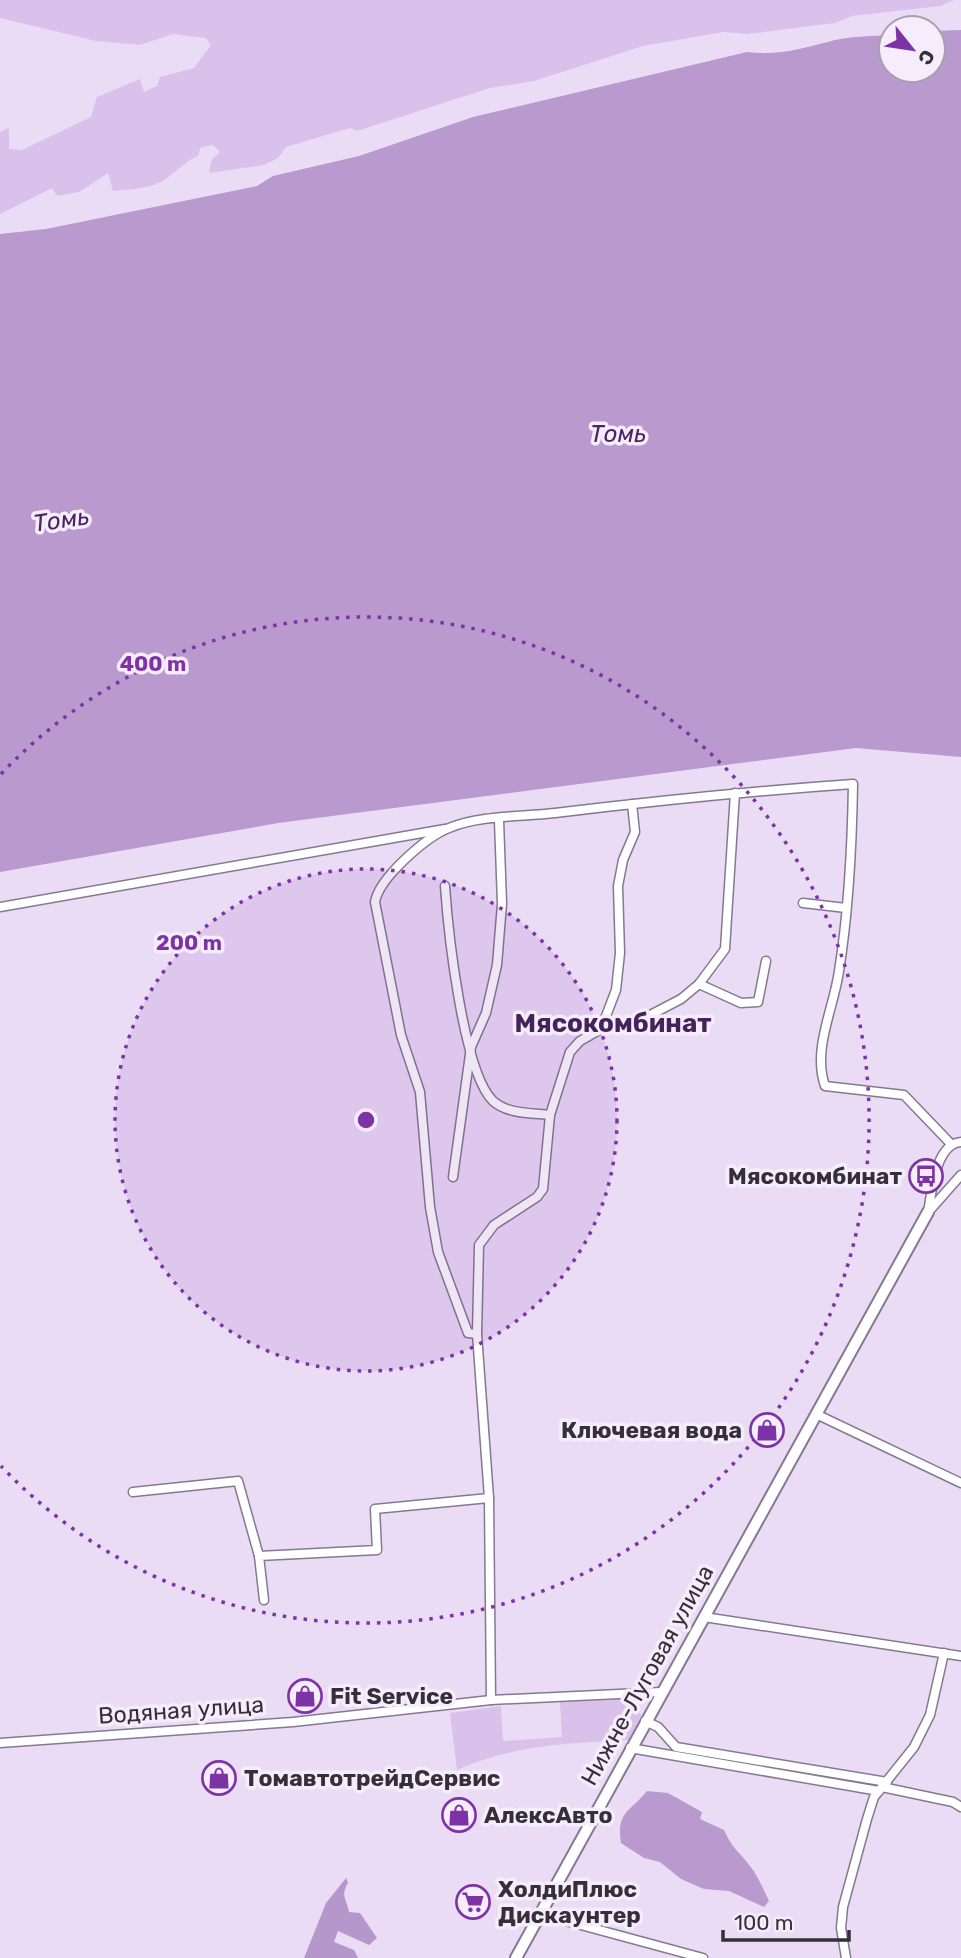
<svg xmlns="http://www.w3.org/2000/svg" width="961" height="1958" font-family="Rubik,sans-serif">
	<rect width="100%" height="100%" fill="#ebdcf6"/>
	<g fill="#dac1eb">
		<path d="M0 0H954L940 6 852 16 835 23 747 34 723 32 643 46 534 81 490 88 357 131 350 128 286 147 278 158 264 165 209 173 212 159 220 152 213 145 201 147 198 156C185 162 178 170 167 178 152 189 131 189 113 191L108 173 79 192 57 196 52 188 0 214V132L9 128V149L22 150 91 117 97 97 140 79 144 92 157 86 160 77 194 68 211 45 206 38 173 34 140 45 96 41 0 18Z"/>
		<path d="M633 1698 641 1715 630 1740C569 1743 513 1745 457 1770L450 1713 501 1706 503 1741 562 1737 560 1702Z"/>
	</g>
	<path fill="#b697cc" d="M346 1878 348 1883C340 1896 347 1899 349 1912L360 1913 377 1938 369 1945 338 1931 334 1942 354 1950 358 1958H304L326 1903Z"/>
	<g fill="#b999ce">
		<path d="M961 30V757L856 748 278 823 0 872V234L46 229 257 186 273 176 359 156 473 117 747 52C779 56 804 48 835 40 853 36 873 36 891 35V70H933V31Z"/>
		<path d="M647 1791 668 1793 702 1812 700 1819 724 1830C734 1851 738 1850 750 1866 758 1876 763 1889 769 1901L764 1907 729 1891 704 1889 681 1879 660 1862 644 1858 621 1843C616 1812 630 1812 647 1791Z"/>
	</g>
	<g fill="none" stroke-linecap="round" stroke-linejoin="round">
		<g stroke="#867890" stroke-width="11">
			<g id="street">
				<path d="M445 886C448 930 463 1072 493 1101 507 1114 532 1113 550 1115"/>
				<path d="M803 903 846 908"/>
				<path d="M0 907 445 829"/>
				<path d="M699 984 741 1003 758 1002 766 961"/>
				<path d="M601 1029 633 1024 681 999 699 984 725 949 735 793"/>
				<path d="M453 1177 471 1047 486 1013 497 965 502 904 499 820"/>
				<path d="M930 1210 961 1175"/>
				<path d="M928 1212C932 1192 935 1144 961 1142"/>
				<path d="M477 1334 468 1333 438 1252 430 1207 420 1092 401 1035 375 902C379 878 426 837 449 828 480 815 521 817 555 813 654 801 753 791 853 784 852 847 849 909 839 971 834 1008 812 1049 825 1086L904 1095 951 1144"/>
				<path d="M818 1415 961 1483"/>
				<path d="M133 1492 238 1481 259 1556"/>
				<path d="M264 1600 259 1556 377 1550 375 1509 489 1498"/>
				<path d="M704 1617 961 1656"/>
				<path d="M491 1700 489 1498 477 1334 479 1245 494 1225 537 1197 543 1189 550 1115 570 1052 580 1041 601 1029 616 990 620 953 618 886 623 860 635 832 632 804"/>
				<path d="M645 1721 658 1727 676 1747 887 1782"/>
				<path d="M0 1743 293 1722 491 1700 661 1692"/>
				<path d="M630 1748 879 1791"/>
				<path d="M882 1787 953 1802 961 1807"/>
				<path d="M540 1914 703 1958"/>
				<path d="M846 1958 841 1928 843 1907 867 1819 874 1797 914 1747 930 1715 944 1653"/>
			</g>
		</g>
		<g stroke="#867890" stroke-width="14">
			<path id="secondary" d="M516 1958 928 1212"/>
		</g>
		<use href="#street" stroke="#fff" stroke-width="8"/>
		<use href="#secondary" stroke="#fff" stroke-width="10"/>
	</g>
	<circle cx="366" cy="1120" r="251" fill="#7d33a6" fill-opacity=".12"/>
	<g fill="none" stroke="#7d33a6" stroke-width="3.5" stroke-dasharray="3.5 7">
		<circle cx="366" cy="1120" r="251"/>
		<path d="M1 774A503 503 0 1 1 1 1466"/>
	</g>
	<defs>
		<g id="bus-ring" transform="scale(1.75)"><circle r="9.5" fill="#f5ecfc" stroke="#7d33a6" stroke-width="1.5"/><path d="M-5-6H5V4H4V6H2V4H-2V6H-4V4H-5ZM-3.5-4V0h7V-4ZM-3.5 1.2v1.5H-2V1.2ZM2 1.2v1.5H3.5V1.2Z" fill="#7d33a6"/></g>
		<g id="shop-ring" transform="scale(1.75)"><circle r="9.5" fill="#f5ecfc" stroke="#7d33a6" stroke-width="1.5"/><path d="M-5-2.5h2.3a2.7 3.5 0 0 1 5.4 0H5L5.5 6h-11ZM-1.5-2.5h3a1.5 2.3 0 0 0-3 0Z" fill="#7d33a6"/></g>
		<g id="supermarket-ring" transform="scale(1.75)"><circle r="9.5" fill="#f5ecfc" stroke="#7d33a6" stroke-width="1.5"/><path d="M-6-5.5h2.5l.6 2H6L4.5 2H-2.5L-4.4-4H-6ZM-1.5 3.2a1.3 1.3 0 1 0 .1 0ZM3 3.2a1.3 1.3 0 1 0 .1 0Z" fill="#7d33a6"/></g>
	</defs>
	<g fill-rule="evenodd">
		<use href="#bus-ring" x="926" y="1176"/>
		<use href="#shop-ring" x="767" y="1430"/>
		<use href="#shop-ring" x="305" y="1696"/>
		<use href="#shop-ring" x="219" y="1778"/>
		<use href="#shop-ring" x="459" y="1815"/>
		<use href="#supermarket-ring" x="473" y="1902"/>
	</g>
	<g text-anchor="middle" stroke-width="7" stroke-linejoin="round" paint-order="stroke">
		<g font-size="23" font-weight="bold" fill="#352f39" stroke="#f5ecfc" text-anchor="start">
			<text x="902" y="1184" text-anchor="end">Мясокомбинат</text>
			<text x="742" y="1438" text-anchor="end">Ключевая вода</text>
			<text x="330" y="1704">Fit Service</text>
			<text x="244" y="1786">ТомавтотрейдСервис</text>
			<text x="484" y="1823">АлексАвто</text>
			<text x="498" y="1897">ХолдиПлюс<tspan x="498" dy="26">Дискаунтер</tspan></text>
		</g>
		<g font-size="23" fill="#352f39" stroke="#f5ecfc">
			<text transform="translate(647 1675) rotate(-61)" y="8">Нижне-Луговая улица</text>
			<text transform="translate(181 1710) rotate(-4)" y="8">Водяная улица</text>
		</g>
		<g font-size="24" font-style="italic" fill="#4c2363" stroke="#f5ecfc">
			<text x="618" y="442">Томь</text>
			<text transform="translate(61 520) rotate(-8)" y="8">Томь</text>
		</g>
		<g font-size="26" font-weight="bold" fill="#452259" stroke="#f5ecfc">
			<text x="613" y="1032">Мясокомбинат</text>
		</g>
	</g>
	<circle cx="366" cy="1120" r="10" fill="#7d33a6" stroke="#f5ecfc" stroke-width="3.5"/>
	<g font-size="21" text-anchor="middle" font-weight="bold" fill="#7d33a6" stroke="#f5ecfc" stroke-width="7" stroke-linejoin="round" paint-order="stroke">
		<text x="153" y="671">400 m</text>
		<text x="189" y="950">200 m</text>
	</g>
	<g transform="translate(912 49) rotate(120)"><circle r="33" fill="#f5ecfc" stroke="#a8a0ae" stroke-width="2"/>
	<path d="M0-5L12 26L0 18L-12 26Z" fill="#7d33a6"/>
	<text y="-10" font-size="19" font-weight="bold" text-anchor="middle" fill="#352f39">С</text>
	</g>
	<path d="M723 1930v10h126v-10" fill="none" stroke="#352f39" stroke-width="3.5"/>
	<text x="734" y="1930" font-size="21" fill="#352f39" stroke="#f5ecfc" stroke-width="5" paint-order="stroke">100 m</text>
</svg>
